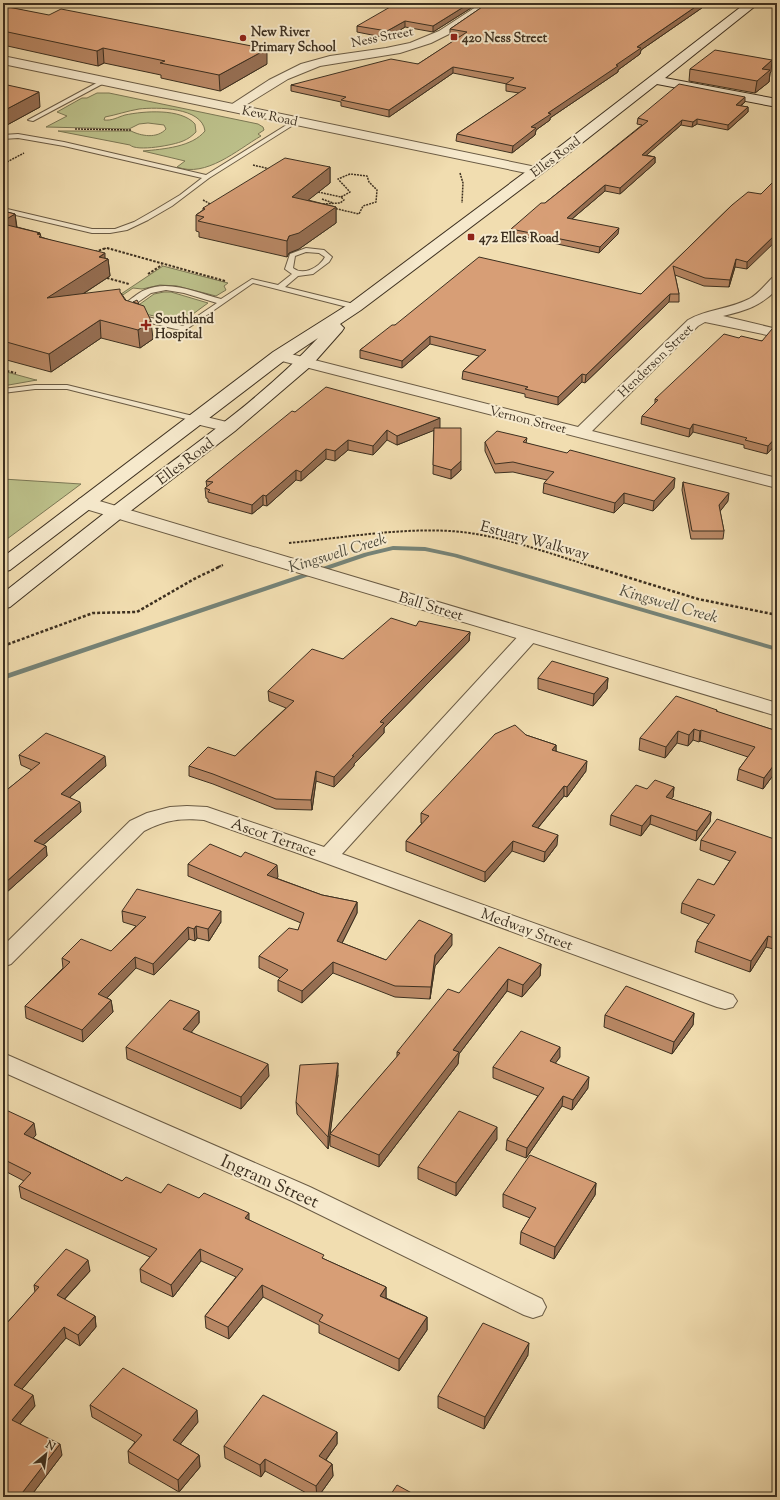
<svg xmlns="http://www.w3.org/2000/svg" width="780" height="1500" font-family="'Sorts Mill Goudy',serif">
	<rect width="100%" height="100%" fill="#f1ddb0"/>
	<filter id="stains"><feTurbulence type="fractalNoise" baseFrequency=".005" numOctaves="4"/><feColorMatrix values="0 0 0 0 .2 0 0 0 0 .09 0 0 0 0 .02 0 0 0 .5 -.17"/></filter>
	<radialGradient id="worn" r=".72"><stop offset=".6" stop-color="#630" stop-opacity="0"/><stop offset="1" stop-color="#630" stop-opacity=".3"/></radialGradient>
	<g fill="#bcc08a" stroke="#7c7855">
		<path d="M97 93H109L258 124 263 127 264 130 258 134 261 136C237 150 206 178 177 167L185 161 143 151C164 149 192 147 205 131 202 107 157 107 139 109 127 111 116 115 105 117L104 120C112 121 118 117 125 115 144 111 181 108 195 124L196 132C192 136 188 139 183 141 174 145 137 152 130 145L58 131H131C141 136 157 139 166 129L164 125 148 123 139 124 129 129 46 127 67 116 57 112 82 98H87Z"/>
		<path d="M163 266 228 283 224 286 226 290 216 296 177 286 160 285 142 289 133 288 117 299 112 300Z"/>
		<path d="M164 292H171L208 303 182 322 145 314 139 307 140 304 154 294Z"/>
		<path d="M3 371 36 380H37L3 386Z"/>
		<path d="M3 479 81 484 3 542Z"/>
	</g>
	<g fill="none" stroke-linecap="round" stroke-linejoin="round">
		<path fill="#768377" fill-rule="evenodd" d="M393 546 425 547 457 554 777 647V651L454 557 425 551 393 550 368 556 3 680V675L364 553Z"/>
		<g stroke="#6a5b44" stroke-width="2">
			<g id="service">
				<path d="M104 79 107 81 106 82 33 121 28 120Z"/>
				<path d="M296 119 299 121 298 122 209 178 172 206 148 220 127 230 110 233H92L3 212V208L92 229H115L134 222 155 210 180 195 202 178 64 146 18 138 3 139V135L18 134 64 142 206 175Z"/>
				<path d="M306 248 324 250 332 257 329 262 313 274 298 276 285 287 358 305V309H355L253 283 184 331 134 319 127 316 123 309 124 304C131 300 137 293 145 290 169 279 198 293 221 299L252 279 278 285 292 274 285 269 290 254ZM306 252 319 253 325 257C319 268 303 276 293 268L295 256ZM166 290 184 293 217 303 183 326 140 315C135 314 131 312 131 307L151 293Z"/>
				<path d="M35 385H67L197 417 198 419 194 421 67 389H35L3 393V389Z"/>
			</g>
		</g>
		<g stroke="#6a5b44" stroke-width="2">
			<g id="minor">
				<path d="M482 3H494L455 31 431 43 400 53 320 66 288 79 236 111H228L226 108 269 80 301 64 330 56 386 48 410 43 439 31Z"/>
				<path d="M777 277V289C761 306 745 311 723 316L777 329V337L705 322 698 326 592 431 777 478V488L274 359 271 356 274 353 279 351 578 427 688 320C707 309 730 309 749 299 758 294 765 285 772 278Z"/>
				<path d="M194 414 235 424 237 427 235 430 229 432 188 422 186 419 188 416Z"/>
				<path d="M529 630 536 632 538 636 536 640 342 854 733 995 737 1001 733 1007 725 1009 717 1007 320 861 204 820C180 818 166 820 144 831L11 964 3 967V946L130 821 147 813 170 807 187 806 207 807 324 847 522 632Z"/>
				<path d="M3 1053 310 1187 542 1299 546 1307 542 1315 533 1318 524 1315 292 1201 3 1072Z"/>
			</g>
		</g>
		<g stroke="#6a5b44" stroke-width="2">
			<g id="tertiary">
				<path d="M3 56 536 167 541 168 543 171 541 174 536 175 3 64Z"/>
				<path d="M86 497 777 703V716L79 507 77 503 79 499Z"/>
			</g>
		</g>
		<g stroke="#3d3020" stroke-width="2">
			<path id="secondary" d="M746 3H759L665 78 777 99V107L657 84 573 150 361 310 340 324 344 328 342 331 311 366 235 431 124 516 10 607 3 609V593C53 554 102 514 153 476 210 433 269 391 318 338L285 360 10 570 3 572V557L273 352 349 304 563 144Z"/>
		</g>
		<g stroke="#3d3020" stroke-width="1.5" stroke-dasharray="2 1" stroke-linecap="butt">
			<path d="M75 129 132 130"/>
			<path d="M7 162 24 153"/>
			<path d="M253 165 270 169"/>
			<path d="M460 173 463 183 462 203"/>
			<path d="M318 192 341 197 344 200 340 203 321 204"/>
			<path d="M322 199 333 203"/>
			<path d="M203 200 212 205"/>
			<path d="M333 208 359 214 363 206 376 202 377 190 369 182 367 176 350 174 338 179 350 192 341 197"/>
			<path d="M107 248 109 249"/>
			<path d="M104 249 106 248"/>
		</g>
		<g stroke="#3d3020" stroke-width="2" stroke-dasharray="2.5 1.5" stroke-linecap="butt">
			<path d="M107 248 225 281"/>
			<path d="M95 252 106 248"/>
			<path d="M148 274 162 265"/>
			<path d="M107 278 129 284"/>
			<path d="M3 370 16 373"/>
			<path d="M289 543C342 538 396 528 450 531 499 534 547 553 594 567"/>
			<path d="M218 567 223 565"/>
		</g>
		<g stroke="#3d3020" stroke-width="2.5" stroke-dasharray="3 2" stroke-linecap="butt">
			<path d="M591 566 698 599 777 615"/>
			<path d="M3 646 93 613 137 612 194 579 221 566"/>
		</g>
		<use href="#service" fill="#f6e9cc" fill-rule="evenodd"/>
		<use href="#minor" fill="#f6e9cc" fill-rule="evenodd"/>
		<use href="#tertiary" fill="#f6e9cc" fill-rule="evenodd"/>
		<use href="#secondary" fill="#f6e9cc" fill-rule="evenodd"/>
	</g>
	<g fill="#b98865" stroke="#3d3020">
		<path d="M479 3 433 32 405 27 387 38 357 32V26Z"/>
		<path d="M488 3H709L641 50 640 54 618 70V72L550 118V120L536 130 535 135 512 153 456 141 457 134 519 93 506 91V84H507L453 73 389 117 341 106V102L291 91V85L418 64 460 37 450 35V29Z"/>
		<path d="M3 6 267 64 220 91 161 78V75L104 63 98 66 3 45Z"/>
		<path d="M690 69 771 72 770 73 769 82 755 93 689 81Z"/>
		<path d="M3 84 40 107 7 125 3 124Z"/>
		<path d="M745 102 741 106 748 107V112L728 130 697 124 692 127 681 125 646 155 655 157V163L620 194 605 191 572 219 618 234 599 253 511 234V229L545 203 642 125 637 124 638 118Z"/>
		<path d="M777 125V135L773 134 774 127Z"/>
		<path d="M330 167V183L308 200 336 207V223L299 249 289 253 287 257 199 237V232L196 231V215L203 210V208Z"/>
		<path d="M761 194 747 269 735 267 729 287 704 286 675 275 679 294V302H669L585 383 582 382 558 405 525 397V394L462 379 463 371 479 356 430 344 402 368 360 358V350L395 325 641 294 732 205Z"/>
		<path d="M3 211 15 214 17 227 40 233 41 237 108 259 110 276 83 294 121 293 153 339 140 348 101 338 51 372 3 359Z"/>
		<path d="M777 330V443L767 454 744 448V445L693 432 689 437 641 424 642 416 655 403V399L739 338 762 341Z"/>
		<path d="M295 412 440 428 461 470 451 479 433 474 434 430 397 445 387 440 373 455 348 450 335 461 326 459 301 481 296 480 267 506 263 505 252 514 208 502V499L206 498 205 488 207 487 206 481Z"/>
		<path d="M527 438 526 443 674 488 653 511 624 503 614 513 543 493 544 483 547 480 513 472 495 473 485 451V442Z"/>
		<path d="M683 482 728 501 720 511 724 531 723 539H691L682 490Z"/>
		<path d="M416 626 470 632 469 641 384 728V733L354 764V766L334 787 316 781 312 810 276 809 213 784 189 776V766L235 756 286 708 269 701 268 691 343 659Z"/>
		<path d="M538 678H608L607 689 593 706 538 689Z"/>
		<path d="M717 710V712L777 731V770L763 789 737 780 739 769 748 757 700 741 699 742 693 740 688 746 677 743 665 758 639 750 640 738Z"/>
		<path d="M526 735 556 745V751L586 771 567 797 564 796 538 828 557 845 544 862 512 851 485 882 406 851V841L422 823H421V813Z"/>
		<path d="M19 755 106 766 70 797 81 812 43 845 46 846 47 856 7 892 3 891V793L32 770 21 765Z"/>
		<path d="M674 787 673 797 671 799 711 812 710 822 696 841 650 824 641 836 610 825 611 815 647 789Z"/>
		<path d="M701 840H777V950L766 947 750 972 695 952 697 941 709 924 681 913 682 903 714 885 730 861 700 850Z"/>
		<path d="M188 864 278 877 276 878 322 895 357 902V913L342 943 386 960 452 945 435 966 430 999 395 997 333 973 302 1003 278 991V980L280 978 259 968V956L298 930 301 923 188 876Z"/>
		<path d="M122 911 221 922 209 941 197 938 195 941 189 939 154 975 136 968 107 998 111 1000 113 1012 83 1042 26 1018 25 1006 63 968 62 958 111 951 136 926 123 922Z"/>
		<path d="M541 964 540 976 522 997 507 991 459 1054 458 1064 379 1167 330 1146V1136L328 1149 297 1114 296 1102 338 1075 330 1134 397 1057V1052L459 993Z"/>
		<path d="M199 1011V1023L191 1032 269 1076 241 1109 127 1059 126 1047Z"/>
		<path d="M694 1013 693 1025 672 1054 604 1027 605 1015Z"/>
		<path d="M560 1057 555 1063 588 1088 572 1110 562 1106 526 1158 506 1150 507 1140 538 1096 493 1078V1067Z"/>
		<path d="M3 1112 36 1135 33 1138 122 1181 249 1220 324 1259 386 1287V1298L427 1317V1330L399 1371 319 1333V1325L263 1297 229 1339 206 1328 205 1316 236 1277 201 1261 173 1297 141 1282 140 1269 150 1257 21 1198 19 1186 24 1181 3 1170Z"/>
		<path d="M497 1139 456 1196 418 1179V1167Z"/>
		<path d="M596 1183 595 1195 554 1259 520 1244 521 1232 530 1218 503 1207V1194Z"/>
		<path d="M90 1271 64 1300 95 1316 96 1327 80 1346 66 1338 22 1389 35 1406 20 1424 62 1455 30 1497 6 1324 35 1292 34 1285Z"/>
		<path d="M528 1355 484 1429 438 1408V1396Z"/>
		<path d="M90 1405 198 1422 180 1444 199 1455 200 1467 179 1492 129 1463 128 1451 135 1442 92 1417Z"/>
		<path d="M337 1432V1444L326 1460 332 1464 333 1476 318 1497H314L265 1471 261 1477 225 1458 224 1446Z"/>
	</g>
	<g fill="#966f53" stroke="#3d3020">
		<path d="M470 3H479L433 32V26Z"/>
		<path d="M701 3H709L641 50 640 54 618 70V72L550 118V120L536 130 535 135 512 153 513 146 531 127 548 113 616 65 637 47Z"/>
		<path d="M405 21V27L387 38V31Z"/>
		<path d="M103 48 104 63 98 66 97 51Z"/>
		<path d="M267 49V64L220 91 219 75Z"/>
		<path d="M772 60 771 72 770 73 769 82 755 93 757 81 762 69Z"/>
		<path d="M453 67V73L389 117V110Z"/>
		<path d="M39 92 40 107 7 125 5 110Z"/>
		<path d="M745 97V102L735 110 736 105Z"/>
		<path d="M748 107V112L728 130V125Z"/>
		<path d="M697 119V124L692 127 693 122Z"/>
		<path d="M682 120 681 125 641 160 642 155Z"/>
		<path d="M655 157V163L620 194V188Z"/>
		<path d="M330 167V183L292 213V197Z"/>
		<path d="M605 185V191L566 224 567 218Z"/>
		<path d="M336 207V223L299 249 289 253 287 257V241L289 236Z"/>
		<path d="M15 214 17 231 3 239V221Z"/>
		<path d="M619 228 618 234 599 253 600 247Z"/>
		<path d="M777 233V240L747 269V262Z"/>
		<path d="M105 253V261L108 259 110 276 49 316 47 298Z"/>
		<path d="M736 259 735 267 729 287 730 280Z"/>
		<path d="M670 294 669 302 585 383 586 375Z"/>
		<path d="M100 320 101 338 51 372 49 354Z"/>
		<path d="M151 321 153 339 140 348 138 330Z"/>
		<path d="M430 336V344L402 368V361Z"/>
		<path d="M582 374V382L558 405V397Z"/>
		<path d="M440 418V428L397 445V436Z"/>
		<path d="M693 424V432L689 437 690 429Z"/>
		<path d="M387 430V440L373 455V446Z"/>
		<path d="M777 436V443L767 454 768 446Z"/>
		<path d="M348 440V450L335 461V451Z"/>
		<path d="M326 449V459L301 481V472Z"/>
		<path d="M461 461V470L451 479V470Z"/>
		<path d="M296 470V480L267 506 266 496Z"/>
		<path d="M675 478 674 488 653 511 654 501Z"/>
		<path d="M624 493V503L614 513 615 503Z"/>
		<path d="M729 493 728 501 718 514 719 505Z"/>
		<path d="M263 495V505L252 514V505Z"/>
		<path d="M470 632 469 641 384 728V733L354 764V766L334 787V777L380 722Z"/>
		<path d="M608 678 607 689 593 706 594 694Z"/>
		<path d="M694 729 693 740 688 746 689 735Z"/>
		<path d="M701 730 700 741 699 742 700 731Z"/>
		<path d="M678 731 677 743 665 758 666 747Z"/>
		<path d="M556 745V755L552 750Z"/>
		<path d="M105 756 106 766 62 804 61 794Z"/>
		<path d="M587 761 586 771 567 797V787Z"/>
		<path d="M777 761V770L763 789 764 778Z"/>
		<path d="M316 771V781L312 810 311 800Z"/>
		<path d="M564 786V796L531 836 532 826Z"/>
		<path d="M674 787 673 797 665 806 666 797Z"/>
		<path d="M80 802 81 812 35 852 34 841Z"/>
		<path d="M711 812 710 822 696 841 697 831Z"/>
		<path d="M651 815 650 824 641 836 642 826Z"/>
		<path d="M558 835 557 845 544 862 545 852Z"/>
		<path d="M513 841 512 851 485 882V872Z"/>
		<path d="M46 846 47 856 7 892 6 882Z"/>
		<path d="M277 865 278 877 268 886 267 875Z"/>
		<path d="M357 902V913L337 953V941Z"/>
		<path d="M221 911V922L209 941 208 929Z"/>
		<path d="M196 926 197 938 195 941 194 929Z"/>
		<path d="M188 927 189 939 154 975 153 964Z"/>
		<path d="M452 934V945L435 966 430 999 431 987 435 955Z"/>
		<path d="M768 936 766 947 750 972 751 961Z"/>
		<path d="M135 957 136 968 99 1006 98 994Z"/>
		<path d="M333 962V973L302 1003V991Z"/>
		<path d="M541 964 540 976 522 997 523 985Z"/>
		<path d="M508 979 507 991 459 1054 458 1064 379 1167V1155L453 1050Z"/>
		<path d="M111 1000 113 1012 83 1042 82 1030Z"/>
		<path d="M199 1011V1023L184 1041 183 1029Z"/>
		<path d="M694 1013 693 1025 672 1054 674 1042Z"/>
		<path d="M560 1047V1057L549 1072 550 1061Z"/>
		<path d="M338 1063V1075L328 1149V1137Z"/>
		<path d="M268 1064 269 1076 241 1109V1097Z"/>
		<path d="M589 1077 588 1088 572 1110 573 1100Z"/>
		<path d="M563 1096 562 1106 526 1158 527 1148Z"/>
		<path d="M34 1123 36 1135 26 1146 24 1134Z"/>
		<path d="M497 1127V1139L456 1196V1183Z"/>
		<path d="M596 1183 595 1195 554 1259 555 1247Z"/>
		<path d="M249 1213V1225L245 1218Z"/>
		<path d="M200 1249 201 1261 173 1297 171 1285Z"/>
		<path d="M88 1260 90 1271 58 1306 57 1295Z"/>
		<path d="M262 1285 263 1297 229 1339 228 1327Z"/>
		<path d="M386 1287V1299L380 1296Z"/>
		<path d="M95 1316 96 1327 80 1346 78 1335Z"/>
		<path d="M427 1317V1330L399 1371V1359Z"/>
		<path d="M64 1327 66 1338 16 1396 14 1385Z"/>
		<path d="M529 1343 528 1355 484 1429 485 1417Z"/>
		<path d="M33 1395 35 1406 14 1431 12 1420Z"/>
		<path d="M197 1410 198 1422 174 1452 173 1440Z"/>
		<path d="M337 1432V1444L319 1469V1456Z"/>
		<path d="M60 1444 62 1455 30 1497H19Z"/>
		<path d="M199 1455 200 1467 179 1492 178 1480Z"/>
		<path d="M265 1459V1471L261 1477 260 1465Z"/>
		<path d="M332 1464 333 1476 318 1497H317L316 1486Z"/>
	</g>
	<g fill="#d79e76" stroke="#3d3020">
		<path d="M397 3H470L433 26 405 21 387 31 357 26Z"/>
		<path d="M488 3H701L637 47 641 48 616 65 618 66 548 113 551 114 531 127 536 128 513 146 457 134 526 88 506 84 514 78 453 67 389 110 341 100 346 97 291 85 391 59 418 64 467 32 450 29Z"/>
		<path d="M3 6 49 15 61 9 267 49 219 75 160 63 165 61 103 48 97 51 3 31Z"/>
		<path d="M715 50 772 60 762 69 770 70 757 81 690 69Z"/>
		<path d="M3 84 39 92 5 110 3 109Z"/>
		<path d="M679 84 745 97 736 105 748 107 728 125 697 119 693 122 682 120 642 155 655 157 620 188 605 185 567 218 619 228 600 247 511 229 541 203H545L648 121 638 118Z"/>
		<path d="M285 158 330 167 292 197 336 207 299 233 289 236 287 241 198 221 204 217 196 215 205 209 203 208Z"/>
		<path d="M777 178V220L775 222H777V233L747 262 736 259 730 280 705 278 673 266 679 294H670L586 375 582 374 558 397 525 389 528 387 463 371 486 350 430 336 402 361 360 350 392 325H395L479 257 641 294 732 205 748 192 761 194Z"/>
		<path d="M3 211 15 214 3 221Z"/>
		<path d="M3 224 40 233 37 234 41 235 39 237 105 253 99 257 108 259 47 298 120 289V292L125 300 144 306 151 321 138 330 100 320 49 354 3 341Z"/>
		<path d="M137 300 139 304 133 302Z"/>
		<path d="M772 329 777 330V436L768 446 745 440 747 438 693 424 690 429 642 416 658 400 655 399 724 334 739 338 741 336 762 341Z"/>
		<path d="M326 387 440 418 397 436 387 430 373 446 348 440 335 451 326 449 301 472 296 470 266 496 263 495 252 505 208 492 210 490 205 488 213 482 206 481 292 411 295 412Z"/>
		<path d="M434 428H461V461L451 470 433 465Z"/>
		<path d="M497 431 527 438 523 442 567 453 570 450 675 478 654 501 624 493 615 503 544 483 554 472 513 462 495 464 485 442Z"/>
		<path d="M683 482 729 493 719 505 724 531H692Z"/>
		<path d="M391 618 416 626 419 621 470 632 380 722 384 723 352 756H354L334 777 316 771 311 800 276 799 213 774 189 766 208 747 235 756 294 701 268 691 312 649 343 659Z"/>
		<path d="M552 661 608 678 594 694 538 678Z"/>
		<path d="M676 696 717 710 716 711 777 731V761L764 778 739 769 755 747 701 730 700 731 694 729 689 735 678 731 666 747 640 738Z"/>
		<path d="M515 725 526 735 556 745 552 750 587 761 567 787 564 786 532 826 558 835 545 852 513 841 485 872 406 841 429 816 421 813 441 792 495 734Z"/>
		<path d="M46 733 105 756 61 794 80 802 34 841 46 846 6 882 3 881V793L40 763 19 755Z"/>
		<path d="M655 780 674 787 666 797 711 812 697 831 651 815 642 826 611 815 636 785 647 789Z"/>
		<path d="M717 819 777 840V939L768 936 751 961 697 941 715 915 682 903 698 879 714 885 736 852 701 840Z"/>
		<path d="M210 844 241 857 245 852 277 865 267 875 322 895 357 902 337 941 386 960 419 920 452 934 435 955 431 987 395 986 333 962 302 991 278 980 288 970 259 956 289 928 298 930 304 913 188 864Z"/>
		<path d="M137 889 221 911 208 929 196 926 194 929 188 927 153 964 135 957 98 994 111 1000 82 1030 25 1006 70 962 62 958 81 939 111 951 146 917 122 911Z"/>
		<path d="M499 947 541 964 523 985 508 979 453 1050 459 1052 379 1155 330 1134 400 1053 397 1052 448 989 459 993Z"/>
		<path d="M626 986 694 1013 674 1042 605 1015Z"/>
		<path d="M170 1000 199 1011 183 1029 268 1064 241 1097 126 1047Z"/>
		<path d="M521 1031 560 1047 550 1061 589 1077 573 1100 563 1096 527 1148 507 1140 544 1088 493 1067Z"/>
		<path d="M338 1063 328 1137 296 1102 300 1065Z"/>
		<path d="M6 1110 34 1123 24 1134 122 1181 126 1177 161 1193 168 1184 199 1198 204 1193 249 1213 245 1218 324 1255 322 1258 386 1287 380 1296 427 1317 399 1359 319 1321 323 1315 262 1285 228 1327 205 1316 243 1269 200 1249 171 1285 140 1269 157 1249 19 1186 31 1173 3 1159V1112Z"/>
		<path d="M459 1111 497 1127 456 1183 418 1167Z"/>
		<path d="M530 1155 596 1183 555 1247 521 1232 536 1208 503 1194Z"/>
		<path d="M66 1249 88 1260 57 1295 95 1316 78 1335 64 1327 14 1385 33 1395 12 1420 60 1444 19 1497H3V1323L6 1324 39 1287 34 1285Z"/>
		<path d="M483 1323 529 1343 485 1417 438 1396Z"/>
		<path d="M123 1368 197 1410 173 1440 199 1455 178 1480 128 1451 142 1435 90 1405Z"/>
		<path d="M263 1395 337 1432 319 1456 332 1464 316 1486 265 1459 260 1465 224 1446Z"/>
		<path d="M397 1485 419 1497H389Z"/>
	</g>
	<g fill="#8f2418" stroke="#f6e9cc" stroke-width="1.5">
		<rect x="450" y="33" width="8" height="8" rx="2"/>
		<circle cx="243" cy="38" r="4"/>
		<rect x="467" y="233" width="8" height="8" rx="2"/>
		<path d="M144 319h4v4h4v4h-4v4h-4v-4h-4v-4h4z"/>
	</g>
	<g text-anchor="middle" stroke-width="4" stroke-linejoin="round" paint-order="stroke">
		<g font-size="13" font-weight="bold" fill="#3d3020" stroke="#f6e9cc" text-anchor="start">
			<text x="251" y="36">New River<tspan x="251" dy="15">Primary School</tspan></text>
			<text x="462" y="42">420 Ness Street</text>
			<text x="479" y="242">472 Elles Road</text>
			<text x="155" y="323">Southland<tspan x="155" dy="15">Hospital</tspan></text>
		</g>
		<g font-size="13" fill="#3d3020" stroke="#f6e9cc">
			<text transform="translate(382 36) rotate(-11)" y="5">Ness Street</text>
			<text transform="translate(270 115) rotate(12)" y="5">Kew Road</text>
			<text transform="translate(555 156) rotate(-37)" y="5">Elles Road</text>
			<text transform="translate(655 360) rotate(-44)" y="5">Henderson Street</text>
			<text transform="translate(528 419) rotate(14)" y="5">Vernon Street</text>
		</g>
		<g font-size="15" fill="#3d3020" stroke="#f6e9cc">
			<text transform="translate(185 461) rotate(-37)" y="5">Elles Road</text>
			<text transform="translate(535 540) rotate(15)" y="5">Estuary Walkway</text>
			<text transform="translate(431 606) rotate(17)" y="5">Ball Street</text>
			<text transform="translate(274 837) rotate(19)" y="5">Ascot Terrace</text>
			<text transform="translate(527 929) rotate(20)" y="5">Medway Street</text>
		</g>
		<g font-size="16" font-style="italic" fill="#504c3d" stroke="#f6e9cc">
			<text transform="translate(337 552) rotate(-17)" y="6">Kingswell Creek</text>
			<text transform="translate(669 603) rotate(16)" y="6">Kingswell Creek</text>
		</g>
		<g font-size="18" fill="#3d3020" stroke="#f6e9cc">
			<text transform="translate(270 1181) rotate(24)" y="6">Ingram Street</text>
		</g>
	</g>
	<rect width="780" height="1500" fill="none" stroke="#f1ddb0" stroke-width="16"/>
	<rect x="4" y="4" width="772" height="1492" fill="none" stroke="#3d3020" stroke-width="2"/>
	<rect x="8" y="8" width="764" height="1484" fill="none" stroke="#3d3020"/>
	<g transform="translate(46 1454) rotate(29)" stroke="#f6e9cc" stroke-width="3" paint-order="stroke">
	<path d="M0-3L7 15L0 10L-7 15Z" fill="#3d3020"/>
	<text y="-6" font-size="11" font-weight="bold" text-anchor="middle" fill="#3d3020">N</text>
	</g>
	<rect width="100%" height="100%" filter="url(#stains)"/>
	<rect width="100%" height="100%" fill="url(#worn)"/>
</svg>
